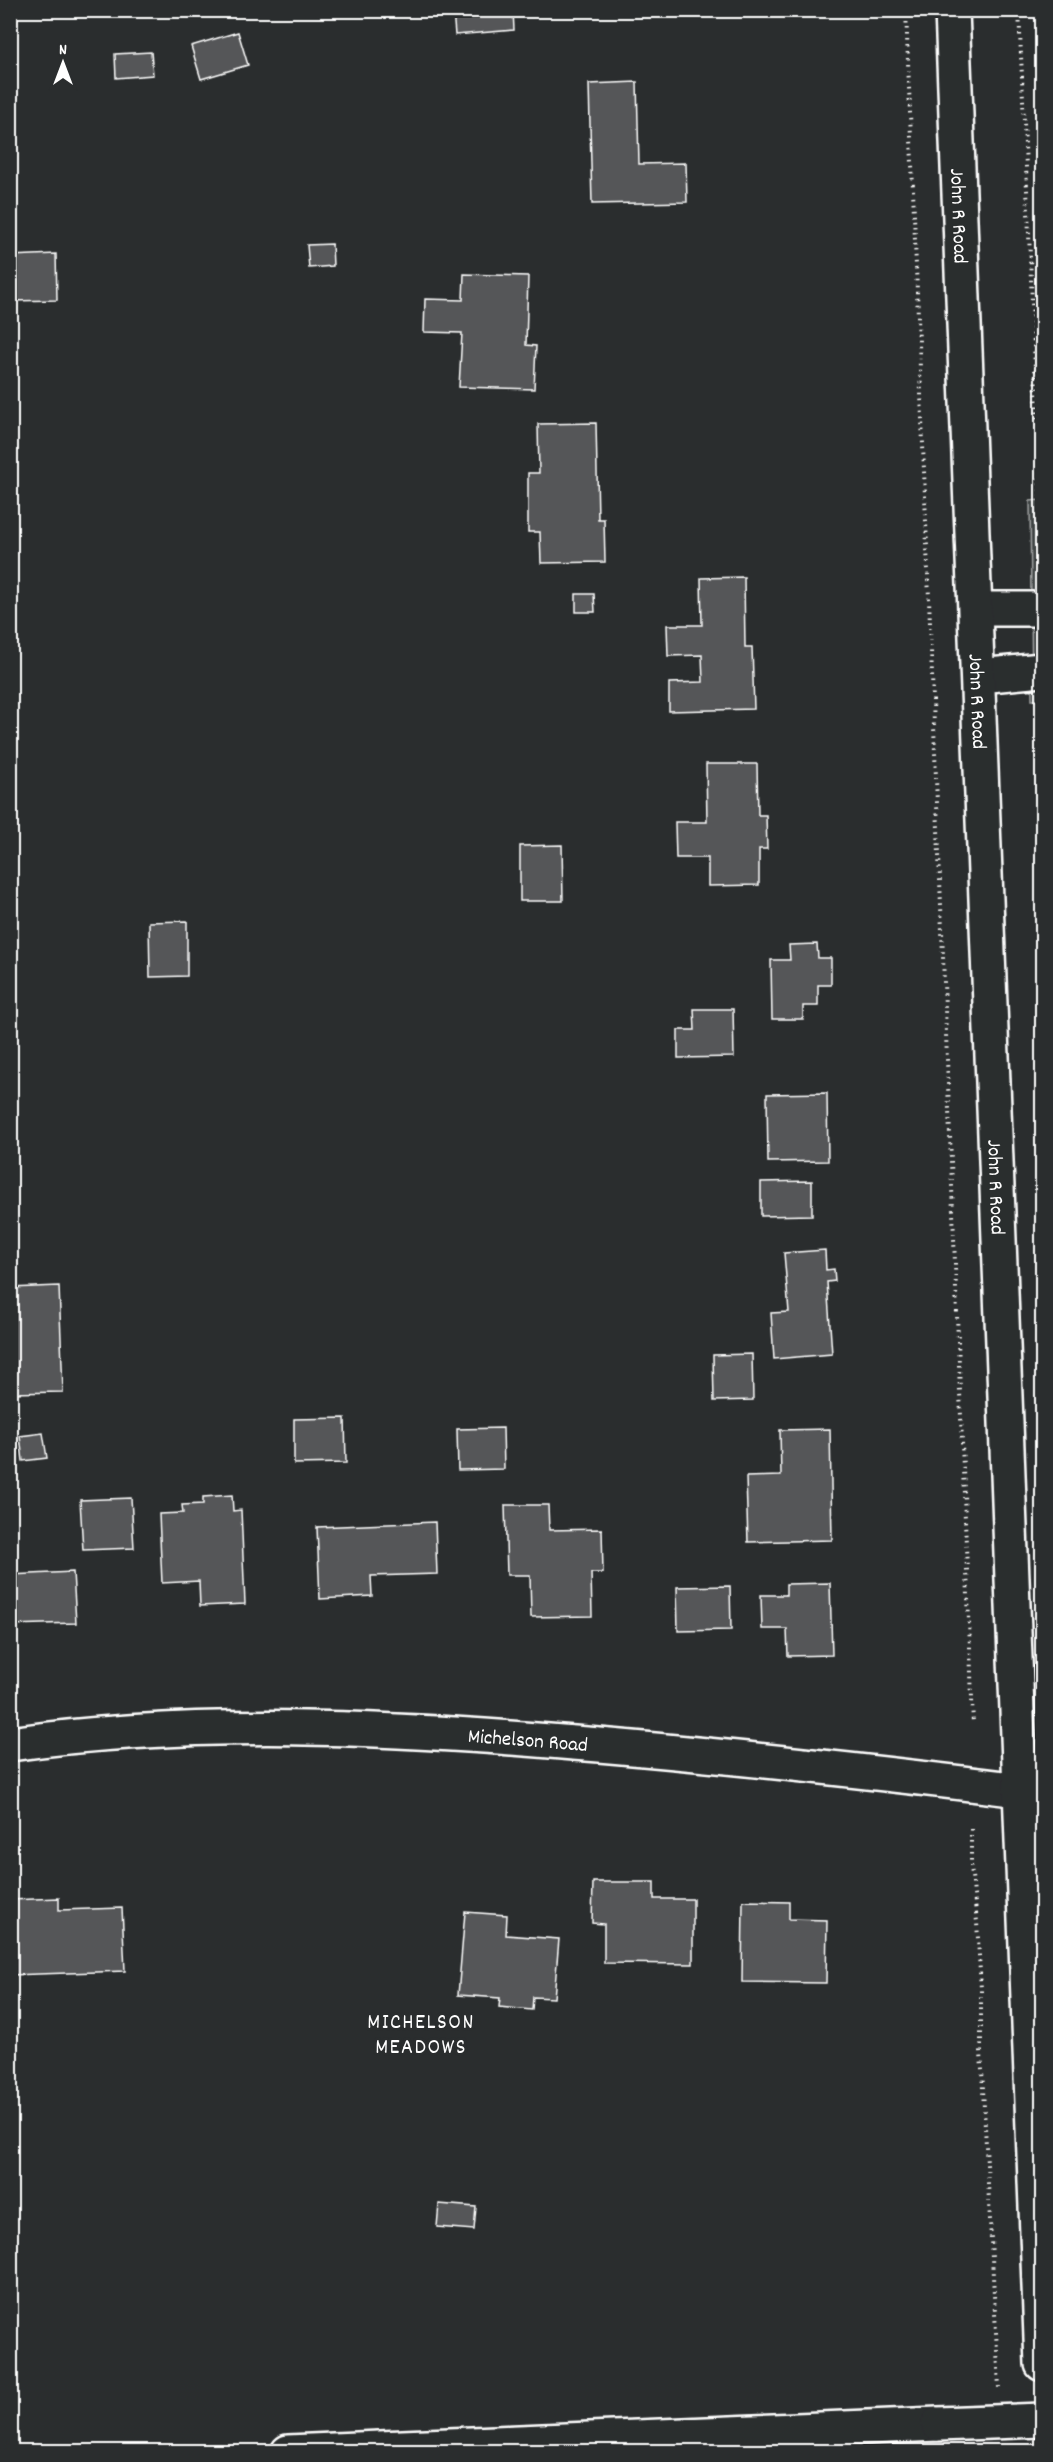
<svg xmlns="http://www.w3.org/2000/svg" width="1053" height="2462" font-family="Dekko,sans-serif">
	<rect width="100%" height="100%" fill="#2a2d2e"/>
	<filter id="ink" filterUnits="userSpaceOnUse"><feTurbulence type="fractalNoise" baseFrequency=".0167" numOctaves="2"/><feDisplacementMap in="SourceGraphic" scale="12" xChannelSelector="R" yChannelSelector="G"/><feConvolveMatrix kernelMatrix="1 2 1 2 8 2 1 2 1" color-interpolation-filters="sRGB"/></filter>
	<g filter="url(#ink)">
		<path fill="#414445" stroke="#a0a2a2" stroke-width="1.5" d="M1042 500V700H1032L1030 501Z"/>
		<g fill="#555758" stroke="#fff" stroke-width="1.5">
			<path d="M453 10H513L514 30 455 35Z"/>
			<path d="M238 32 248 65 201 79 191 46Z"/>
			<path d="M151 52 153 75 116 78 115 54Z"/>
			<path d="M637 82 639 164 686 163 687 202 592 204 589 84Z"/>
			<path d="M332 244 333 266 309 268 307 245Z"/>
			<path d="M56 254 57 300 10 301V256Z"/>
			<path d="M464 274 528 276 526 345 536 346 534 389 459 387 462 333 424 332 425 299 463 300Z"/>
			<path d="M596 423 598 519H604L605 562 541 563 540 532H528V473H539L538 424Z"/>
			<path d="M744 577 745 647H752L754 709 669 711V683L703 682 702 655 668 656 667 625H702L701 578Z"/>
			<path d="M576 594H594L595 612H576Z"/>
			<path d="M706 764H757L758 815H766L767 849H759V885L708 886V858H676L675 822H707Z"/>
			<path d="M562 845 563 901H520V846Z"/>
			<path d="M187 921V976L150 977 149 922Z"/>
			<path d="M817 944 818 958H831V985H818V1006H803V1019H772L771 960H790L789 945Z"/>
			<path d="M694 1009H733L734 1057 678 1058V1030H695Z"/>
			<path d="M827 1093 828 1161 768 1162 767 1094Z"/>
			<path d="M812 1181V1215L761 1216V1182Z"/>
			<path d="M825 1250 826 1270 834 1269 835 1281 827 1282 832 1354 774 1359 771 1313 789 1312 784 1253Z"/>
			<path d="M59 1286 63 1392 10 1393V1288Z"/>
			<path d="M752 1354 753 1400 714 1401 713 1355Z"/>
			<path d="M345 1418 346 1463 294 1464V1419Z"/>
			<path d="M503 1428 504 1469 458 1470 457 1429Z"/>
			<path d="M830 1429 832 1540 748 1542 746 1477 781 1476 780 1430Z"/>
			<path d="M43 1433 47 1458 23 1461 20 1436Z"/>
			<path d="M232 1495 233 1511 241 1510 245 1604 200 1606 199 1581 162 1583 159 1514 183 1513 182 1505 203 1504V1497Z"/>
			<path d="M131 1498 134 1548 83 1550 80 1500Z"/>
			<path d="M505 1505H548L549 1530 602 1529 603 1573H591L592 1616 531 1617 530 1575H507Z"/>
			<path d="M435 1522 437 1574 371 1576 372 1596 320 1599 317 1527Z"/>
			<path d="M73 1572 76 1623 10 1625V1575Z"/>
			<path d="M830 1583 832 1655 788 1656 787 1629H762L761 1595H786V1584Z"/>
			<path d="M730 1586 731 1630 678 1631 677 1587Z"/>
			<path d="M593 1882H654V1899H693V1964L604 1963V1924L592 1923Z"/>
			<path d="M59 1898V1910L122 1908 125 1971 10 1975V1900Z"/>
			<path d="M743 1901 789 1902V1919L827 1920 826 1983 742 1982Z"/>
			<path d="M465 1912 507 1915 506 1935 559 1939 554 1998 533 1997 532 2010 499 2007 500 1998 458 1995Z"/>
			<path d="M439 2204 476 2207 474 2230 437 2227Z"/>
		</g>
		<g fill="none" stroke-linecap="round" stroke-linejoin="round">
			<g stroke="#fff" stroke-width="38">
				<g id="minor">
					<path d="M977 609H1042"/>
					<path d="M979 676 1042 670"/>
					<path id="s1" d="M10 1744C198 1718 387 1727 574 1743 723 1755 872 1772 1020 1790L1042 1789"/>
				</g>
			</g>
			<g stroke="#fff" stroke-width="38">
				<g id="major">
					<path id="s2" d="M952 10 1042 2364"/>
				</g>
			</g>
			<g stroke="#fff" stroke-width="38">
				<path id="highway" d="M288 2452 938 2424"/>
			</g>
			<g stroke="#fff" stroke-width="4" stroke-dasharray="1.5 4.5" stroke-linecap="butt">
				<path d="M906 10 973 1724"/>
				<path d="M1019 10 1042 526"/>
				<path d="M971 1829V1866L977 1922 981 1989V2052L999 2388"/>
			</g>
			<use href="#minor" stroke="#2a2d2e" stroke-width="33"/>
			<use href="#major" stroke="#2a2d2e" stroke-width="33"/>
			<use href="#highway" stroke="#2a2d2e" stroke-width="33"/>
			<g stroke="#fff" stroke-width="38" stroke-linecap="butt">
				<path id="highway-bridge" d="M938 2424 1042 2420"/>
			</g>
			<use href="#highway-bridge" stroke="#2a2d2e" stroke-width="33"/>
		</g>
	</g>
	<g text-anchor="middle" stroke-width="6" stroke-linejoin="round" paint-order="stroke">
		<g font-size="21" fill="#fff" stroke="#2a2d2e">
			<text dy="7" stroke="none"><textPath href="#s2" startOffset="206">John R Road</textPath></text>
			<text dy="7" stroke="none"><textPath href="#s2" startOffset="692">John R Road</textPath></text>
			<text dy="7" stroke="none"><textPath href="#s2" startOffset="1178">John R Road</textPath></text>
			<text dy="7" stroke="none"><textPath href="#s1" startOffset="519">Michelson Road</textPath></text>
		</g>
		<g font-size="22" letter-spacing="1.5" fill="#fff" stroke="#2a2d2e">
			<text x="421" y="2028">MICHELSON<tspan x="421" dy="25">MEADOWS</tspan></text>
		</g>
	</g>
	<rect width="1053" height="2462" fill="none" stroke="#2a2d2e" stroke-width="36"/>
	<rect x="18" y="18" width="1017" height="2426" fill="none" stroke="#fff" stroke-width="2" filter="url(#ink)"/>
	<g transform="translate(63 63)" stroke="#2a2d2e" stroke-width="4.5" paint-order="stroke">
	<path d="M0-4.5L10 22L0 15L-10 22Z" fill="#ffffff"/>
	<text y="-9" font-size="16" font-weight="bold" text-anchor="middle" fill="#ffffff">N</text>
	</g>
</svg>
